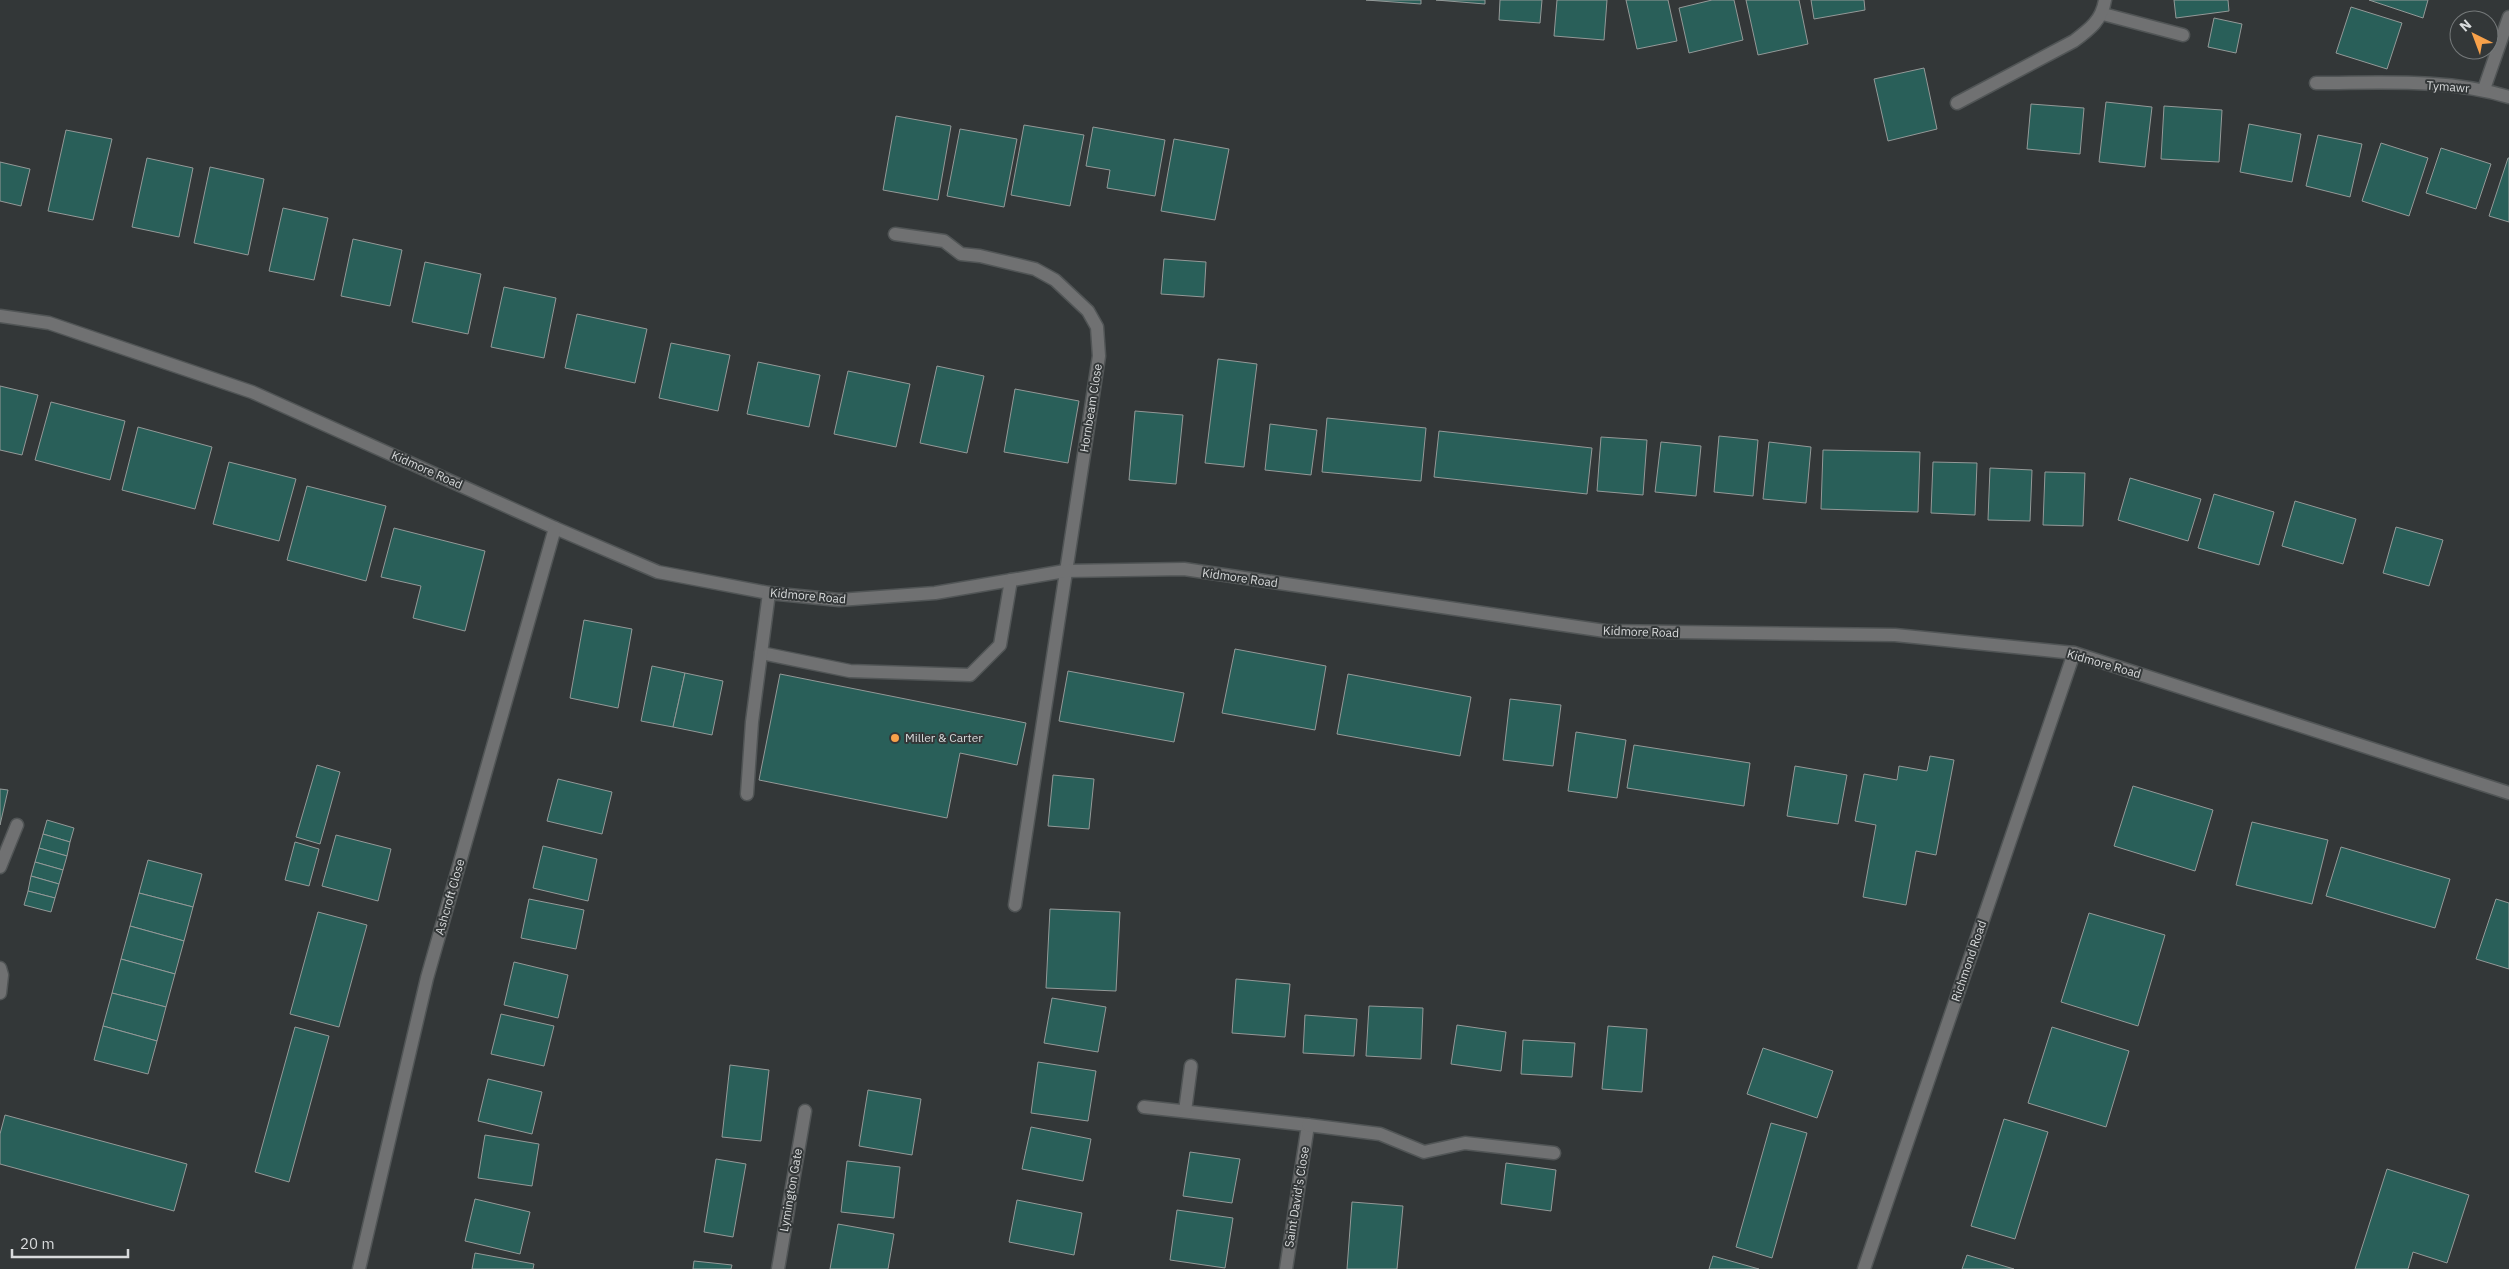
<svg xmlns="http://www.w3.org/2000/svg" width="2509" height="1269" font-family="'IBM Plex Sans',sans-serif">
	<rect width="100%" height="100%" fill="#333738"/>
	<g fill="#295f59" stroke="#949998">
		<path d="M1366 0H1421V4Z"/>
		<path d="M1436 0H1485V4Z"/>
		<path d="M1500 0H1542L1540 23 1499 20Z"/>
		<path d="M1557 0H1607L1604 40 1554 36Z"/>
		<path d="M1626 0H1668L1677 41 1637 49Z"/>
		<path d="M1712 0H1734L1743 40 1689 53 1679 8Z"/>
		<path d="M1746 0H1799L1808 44 1758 55Z"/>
		<path d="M1811 0H1864L1865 10 1814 19Z"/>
		<path d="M2174 0H2228L2229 11 2176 18Z"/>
		<path d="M2369 0H2428L2423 18Z"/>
		<path d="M2351 7 2402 23 2387 69 2336 53Z"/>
		<path d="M2214 18 2242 24 2236 53 2208 47Z"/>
		<path d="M1924 68 1937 129 1888 141 1874 79Z"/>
		<path d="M2106 102 2152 107 2145 167 2099 162Z"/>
		<path d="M2031 104 2084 108 2080 154 2027 149Z"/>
		<path d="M2164 106 2222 110 2219 162 2161 159Z"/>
		<path d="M896 116 951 126 938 200 883 190Z"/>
		<path d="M2249 124 2301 134 2292 182 2240 172Z"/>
		<path d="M1024 125 1084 135 1070 206 1011 195Z"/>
		<path d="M1093 127 1165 140 1155 196 1107 188 1110 170 1086 166Z"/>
		<path d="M960 129 1017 139 1004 207 947 196Z"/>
		<path d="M66 130 112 139 93 220 48 211Z"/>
		<path d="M2318 135 2362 144 2350 197 2306 186Z"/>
		<path d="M1174 139 1229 149 1215 220 1161 211Z"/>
		<path d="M2381 143 2428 158 2409 216 2362 201Z"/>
		<path d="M2441 148 2491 164 2476 209 2426 193Z"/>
		<path d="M147 158 193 168 179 237 132 227Z"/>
		<path d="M2508 158H2509V222L2489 216Z"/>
		<path d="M0 162 30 169 21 206 0 201Z"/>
		<path d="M210 167 264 179 248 255 194 243Z"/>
		<path d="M283 208 328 218 314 280 269 271Z"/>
		<path d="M353 239 402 250 390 306 341 296Z"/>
		<path d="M1164 259 1206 262 1204 297 1161 294Z"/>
		<path d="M425 262 481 274 468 334 412 322Z"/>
		<path d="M504 287 556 298 544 358 491 347Z"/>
		<path d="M577 314 647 329 635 383 565 368Z"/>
		<path d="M671 343 730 355 718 411 659 398Z"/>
		<path d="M1218 359 1257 364 1244 467 1205 463Z"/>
		<path d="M758 362 820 375 809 427 747 414Z"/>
		<path d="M937 366 984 376 967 453 920 443Z"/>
		<path d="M848 371 910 384 896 447 834 434Z"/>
		<path d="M0 386 38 395 22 455 0 450Z"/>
		<path d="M1015 389 1079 401 1068 463 1004 452Z"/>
		<path d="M51 402 125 421 110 480 35 460Z"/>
		<path d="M1135 411 1183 415 1176 484 1129 480Z"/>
		<path d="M1327 418 1426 428 1421 481 1322 472Z"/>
		<path d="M1270 424 1317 430 1311 475 1265 470Z"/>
		<path d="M138 427 212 447 195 509 122 490Z"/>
		<path d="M1439 431 1592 448 1587 494 1434 477Z"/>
		<path d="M1719 436 1758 440 1753 496 1714 492Z"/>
		<path d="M1601 437 1647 440 1643 495 1597 491Z"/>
		<path d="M1661 442 1701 446 1696 496 1655 492Z"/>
		<path d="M1769 442 1811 447 1806 503 1763 499Z"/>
		<path d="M1823 450 1920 452 1918 512 1821 509Z"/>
		<path d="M229 462 296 479 279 541 213 524Z"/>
		<path d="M1933 462 1977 463 1975 515 1931 513Z"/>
		<path d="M1990 468 2032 470 2030 521 1988 520Z"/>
		<path d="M2045 472 2085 473 2083 526 2043 525Z"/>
		<path d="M2130 478 2201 499 2188 541 2118 520Z"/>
		<path d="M307 486 386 506 366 581 287 560Z"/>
		<path d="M2214 494 2274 512 2259 565 2198 548Z"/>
		<path d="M2295 501 2356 519 2343 564 2282 546Z"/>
		<path d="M2396 527 2443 540 2429 586 2383 573Z"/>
		<path d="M394 528 485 551 465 631 413 618 421 586 381 577Z"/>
		<path d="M584 620 632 629 618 708 570 698Z"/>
		<path d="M1235 649 1326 666 1315 730 1222 713Z"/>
		<path d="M652 666 685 673 673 727 641 721Z"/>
		<path d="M1068 671 1184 693 1174 742 1059 721Z"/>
		<path d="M685 673 723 681 712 735 673 727Z"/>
		<path d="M780 674 1026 723 1017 765 960 753 947 818 759 780Z"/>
		<path d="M1348 674 1471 697 1460 756 1337 734Z"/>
		<path d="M1510 699 1561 705 1553 766 1503 760Z"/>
		<path d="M1576 732 1626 740 1617 798 1568 791Z"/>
		<path d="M1634 745 1750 763 1744 806 1627 788Z"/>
		<path d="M1930 756 1954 760 1936 855 1916 851 1906 905 1863 897 1876 825 1855 821 1864 774 1897 780 1899 766 1927 771Z"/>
		<path d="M317 765 340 772 320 844 296 837Z"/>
		<path d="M1795 766 1847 775 1838 824 1787 816Z"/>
		<path d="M1053 775 1094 779 1089 829 1048 826Z"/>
		<path d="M558 779 612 792 602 834 547 821Z"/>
		<path d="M2133 786 2213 810 2195 871 2114 846Z"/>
		<path d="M0 789 8 790 0 825Z"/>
		<path d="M47 820 74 828 70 842 43 834Z"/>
		<path d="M2252 822 2328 840 2312 904 2236 885Z"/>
		<path d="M43 834 70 842 67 856 39 848Z"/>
		<path d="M336 835 391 849 378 901 322 886Z"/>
		<path d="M295 842 319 849 309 886 285 880Z"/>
		<path d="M543 846 597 859 588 901 533 888Z"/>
		<path d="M2341 847 2450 879 2435 928 2326 896Z"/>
		<path d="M39 848 67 856 63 870 35 862Z"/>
		<path d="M148 860 202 874 193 907 139 893Z"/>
		<path d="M35 862 63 870 59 884 31 876Z"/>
		<path d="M31 876 59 884 55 898 28 891Z"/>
		<path d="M28 891 55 898 51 912 24 905Z"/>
		<path d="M139 893 193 907 184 941 130 926Z"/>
		<path d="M529 899 584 910 576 949 521 938Z"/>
		<path d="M2496 899 2509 903V969L2476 959Z"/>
		<path d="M1050 909 1120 912 1116 991 1046 988Z"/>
		<path d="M318 912 367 925 339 1027 290 1014Z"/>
		<path d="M2089 913 2165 935 2138 1026 2061 1002Z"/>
		<path d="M130 926 184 941 175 974 121 959Z"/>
		<path d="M121 959 175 974 166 1007 112 993Z"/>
		<path d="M514 962 568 975 558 1018 504 1005Z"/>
		<path d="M1236 979 1290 984 1285 1037 1232 1033Z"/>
		<path d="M112 993 166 1007 157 1041 103 1026Z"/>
		<path d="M1052 998 1106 1007 1098 1052 1044 1043Z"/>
		<path d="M1369 1006 1423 1008 1421 1059 1366 1056Z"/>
		<path d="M501 1014 554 1026 544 1066 491 1054Z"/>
		<path d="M1305 1015 1357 1019 1354 1056 1303 1053Z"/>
		<path d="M1457 1025 1506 1032 1501 1071 1451 1064Z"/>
		<path d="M103 1026 157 1041 148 1074 94 1060Z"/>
		<path d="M1608 1026 1647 1029 1642 1092 1602 1089Z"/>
		<path d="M295 1027 329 1036 289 1182 255 1172Z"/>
		<path d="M2052 1027 2129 1051 2106 1127 2028 1103Z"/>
		<path d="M1523 1040 1575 1043 1572 1077 1521 1074Z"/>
		<path d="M1763 1048 1833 1071 1817 1118 1747 1094Z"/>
		<path d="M1038 1062 1096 1071 1088 1121 1031 1113Z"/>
		<path d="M730 1065 769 1070 761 1141 722 1137Z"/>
		<path d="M488 1079 542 1092 532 1134 478 1121Z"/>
		<path d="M868 1090 921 1099 912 1155 859 1146Z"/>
		<path d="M5 1115 187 1164 174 1211 0 1164V1134Z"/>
		<path d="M2004 1119 2048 1132 2015 1239 1971 1226Z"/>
		<path d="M1771 1123 1807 1133 1772 1258 1736 1247Z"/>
		<path d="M1031 1127 1091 1139 1083 1181 1022 1169Z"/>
		<path d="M485 1135 539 1144 532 1186 478 1178Z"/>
		<path d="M1190 1152 1240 1159 1232 1203 1183 1196Z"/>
		<path d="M716 1159 746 1164 733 1237 704 1232Z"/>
		<path d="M847 1161 900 1167 894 1218 841 1212Z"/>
		<path d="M1506 1163 1556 1170 1551 1211 1501 1204Z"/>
		<path d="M2387 1169 2469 1195 2447 1263 2413 1252 2408 1269H2355Z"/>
		<path d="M475 1199 530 1212 520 1254 465 1241Z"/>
		<path d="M1017 1200 1082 1213 1074 1255 1009 1242Z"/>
		<path d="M1352 1202 1403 1206 1397 1269H1347Z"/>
		<path d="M1177 1210 1233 1218 1225 1268 1170 1260Z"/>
		<path d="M838 1224 894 1234 888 1269H830Z"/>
		<path d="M475 1253 534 1264 533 1269H472Z"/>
		<path d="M1967 1255 2014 1269H1962Z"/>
		<path d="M1713 1256 1759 1269H1709Z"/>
		<path d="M694 1261 732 1265 731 1269H693Z"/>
	</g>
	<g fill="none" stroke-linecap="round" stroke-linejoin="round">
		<g stroke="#515556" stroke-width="15">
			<g id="minor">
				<path d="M2103 14 2183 35"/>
				<path d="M2316 83C2379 83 2448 78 2509 97"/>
				<path d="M2484 89 2509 17"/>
				<path d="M1957 103 2074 41C2090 29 2102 20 2105 0"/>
				<path d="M895 234 944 241 961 254 980 256 1035 269 1055 280 1088 311 1097 327 1099 356 1015 905"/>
				<path d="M0 316 49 323 252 392 555 528 658 572 769 593 839 600 935 593 1065 571 1184 569 1605 631 1895 635 2074 653 2509 793"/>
				<path d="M761 653 850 671 970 675 1000 645 1011 580"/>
				<path d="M747 794 752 722 769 593"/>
				<path d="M0 867 17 825"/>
				<path d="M0 968 2 975 0 993"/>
				<path d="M1144 1107 1308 1125 1286 1269"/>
				<path d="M1185 1111 1191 1066"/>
				<path d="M1308 1125 1380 1134 1424 1152 1465 1143 1554 1153"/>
				<path d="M359 1269 427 978 555 528"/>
				<path d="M778 1269 805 1111"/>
				<path d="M1864 1269 2074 653"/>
			</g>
		</g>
		<use href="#minor" stroke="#707172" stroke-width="12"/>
	</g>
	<circle fill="#f8a14a" stroke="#333738" stroke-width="2" cx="895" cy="738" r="5"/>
	<g text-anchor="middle" stroke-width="4" stroke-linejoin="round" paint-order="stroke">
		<g font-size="12" fill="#d9dbdc" stroke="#333738">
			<text transform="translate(2448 87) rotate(4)" y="4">Tymawr</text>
			<text transform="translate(1091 408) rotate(-81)" y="4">Hornbeam Close</text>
			<text transform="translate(427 470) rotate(24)" y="4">Kidmore Road</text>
			<text transform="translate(1240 578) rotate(8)" y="4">Kidmore Road</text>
			<text transform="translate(808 596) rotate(5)" y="4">Kidmore Road</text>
			<text transform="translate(1641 632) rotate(2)" y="4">Kidmore Road</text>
			<text transform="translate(2104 664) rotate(16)" y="4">Kidmore Road</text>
			<text transform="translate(450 897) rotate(-74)" y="4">Ashcroft Close</text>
			<text transform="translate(1969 961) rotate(-71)" y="4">Richmond Road</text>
			<text transform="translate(791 1190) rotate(-80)" y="4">Lymington Gate</text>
			<text transform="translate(1297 1197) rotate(-81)" y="4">Saint David's Close</text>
		</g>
		<g font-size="12" fill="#d9dbdc" stroke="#333738" text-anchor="start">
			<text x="905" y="742">Miller &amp; Carter</text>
		</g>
	</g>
	<g transform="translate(2474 35) rotate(318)"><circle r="24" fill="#333738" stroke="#75797a"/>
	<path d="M0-4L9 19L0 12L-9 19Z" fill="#f8a14a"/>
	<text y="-8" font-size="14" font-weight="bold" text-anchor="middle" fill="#d9dbdc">N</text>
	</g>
	<path d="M12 1249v8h116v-8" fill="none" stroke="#d9dbdc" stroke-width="2.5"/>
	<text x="20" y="1249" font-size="15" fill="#d9dbdc" stroke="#333738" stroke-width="4" paint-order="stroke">20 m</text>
</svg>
